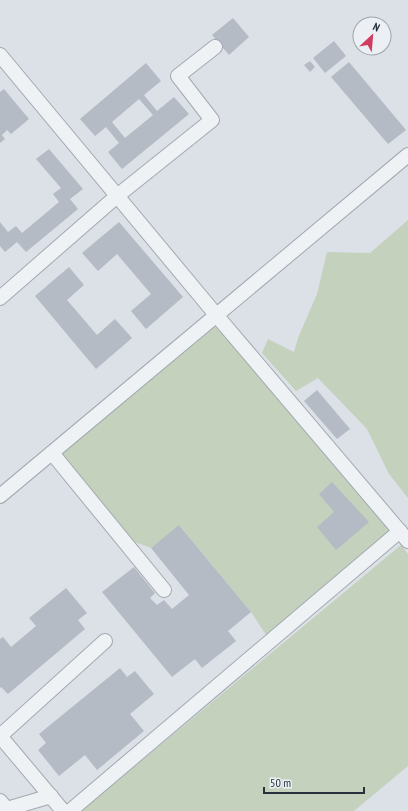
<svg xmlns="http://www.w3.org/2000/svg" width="408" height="811" font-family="'PT Sans Narrow',sans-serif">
	<rect width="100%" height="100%" fill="#dce1e7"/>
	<g fill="#c4d1bd">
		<path d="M408 220V498L389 474 367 429 318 378 296 391 262 353 268 339 294 352 298 338 317 294 327 252 370 253Z"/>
		<path d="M217 316 400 531 270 641 251 612 180 526 151 548 132 541 56 458Z"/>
		<path d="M401 545 408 554V766L354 811H81Z"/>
	</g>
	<g fill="#b4bbc4" fill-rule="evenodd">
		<path d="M233 18 249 37 229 55 212 35Z"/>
		<path d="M334 41 346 56 325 73 313 58Z"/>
		<path d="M310 61 315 67 310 72 304 65Z"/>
		<path d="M349 62 406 130 388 144 331 77Z"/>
		<path d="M146 63 161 81 144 95 157 111 174 97 189 114 122 169 108 152 119 143 106 127 95 136 80 119ZM139 99 153 115 125 138 112 122Z"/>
		<path d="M4 89 29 119 11 134 7 130 2 135 5 139 0 143V92Z"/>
		<path d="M49 149 83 189 70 199 78 209 26 252 17 242 5 252 0 246V222L8 232 16 226 22 233 59 202 53 194 61 188 36 159Z"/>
		<path d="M119 222 183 297 146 329 131 311 151 294 117 254 98 271 82 253Z"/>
		<path d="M69 267 84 285 67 300 97 335 115 319 132 338 96 369 35 296Z"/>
		<path d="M317 390 350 429 337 439 304 401Z"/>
		<path d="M332 482 369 522 336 550 317 527 334 512 319 494Z"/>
		<path d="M179 525 251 612 228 631 236 641 202 668 195 659 172 677 102 592 134 567 155 593 150 598 157 605 164 600 172 609 189 595 151 548Z"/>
		<path d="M66 588 87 613 78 620 85 629 8 694 1 687 0 688V639L3 637 11 647 36 626 29 618Z"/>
		<path d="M120 668 127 677 135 671 154 694 130 714 144 731 97 770 85 755 59 776 38 750 46 743 39 734Z"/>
	</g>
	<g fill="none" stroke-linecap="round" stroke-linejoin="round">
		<g stroke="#a2a9b1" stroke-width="16">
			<g id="street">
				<path d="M0 55 217 316 408 541"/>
				<path d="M0 298 117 196 212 120 178 76 215 47"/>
				<path d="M52 453 164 590"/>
				<path d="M0 496 408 155"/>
				<path d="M0 736 105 641"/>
				<path d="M0 736 63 811"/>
				<path d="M0 801 7 809 51 796"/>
				<path d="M70 811 400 531"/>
			</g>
		</g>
		<use href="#street" stroke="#eff2f5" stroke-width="14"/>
	</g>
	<g transform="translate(372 36) rotate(26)"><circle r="19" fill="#ecf0f5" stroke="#9da4ab"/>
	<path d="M0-3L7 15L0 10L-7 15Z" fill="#d03d60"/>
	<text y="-6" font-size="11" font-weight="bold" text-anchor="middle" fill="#26313d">N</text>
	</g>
	<path d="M264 787v6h100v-6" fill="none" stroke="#26313d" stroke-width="2"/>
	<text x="270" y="787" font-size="12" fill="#26313d" stroke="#ecf0f5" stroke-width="3" paint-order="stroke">50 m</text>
</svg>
